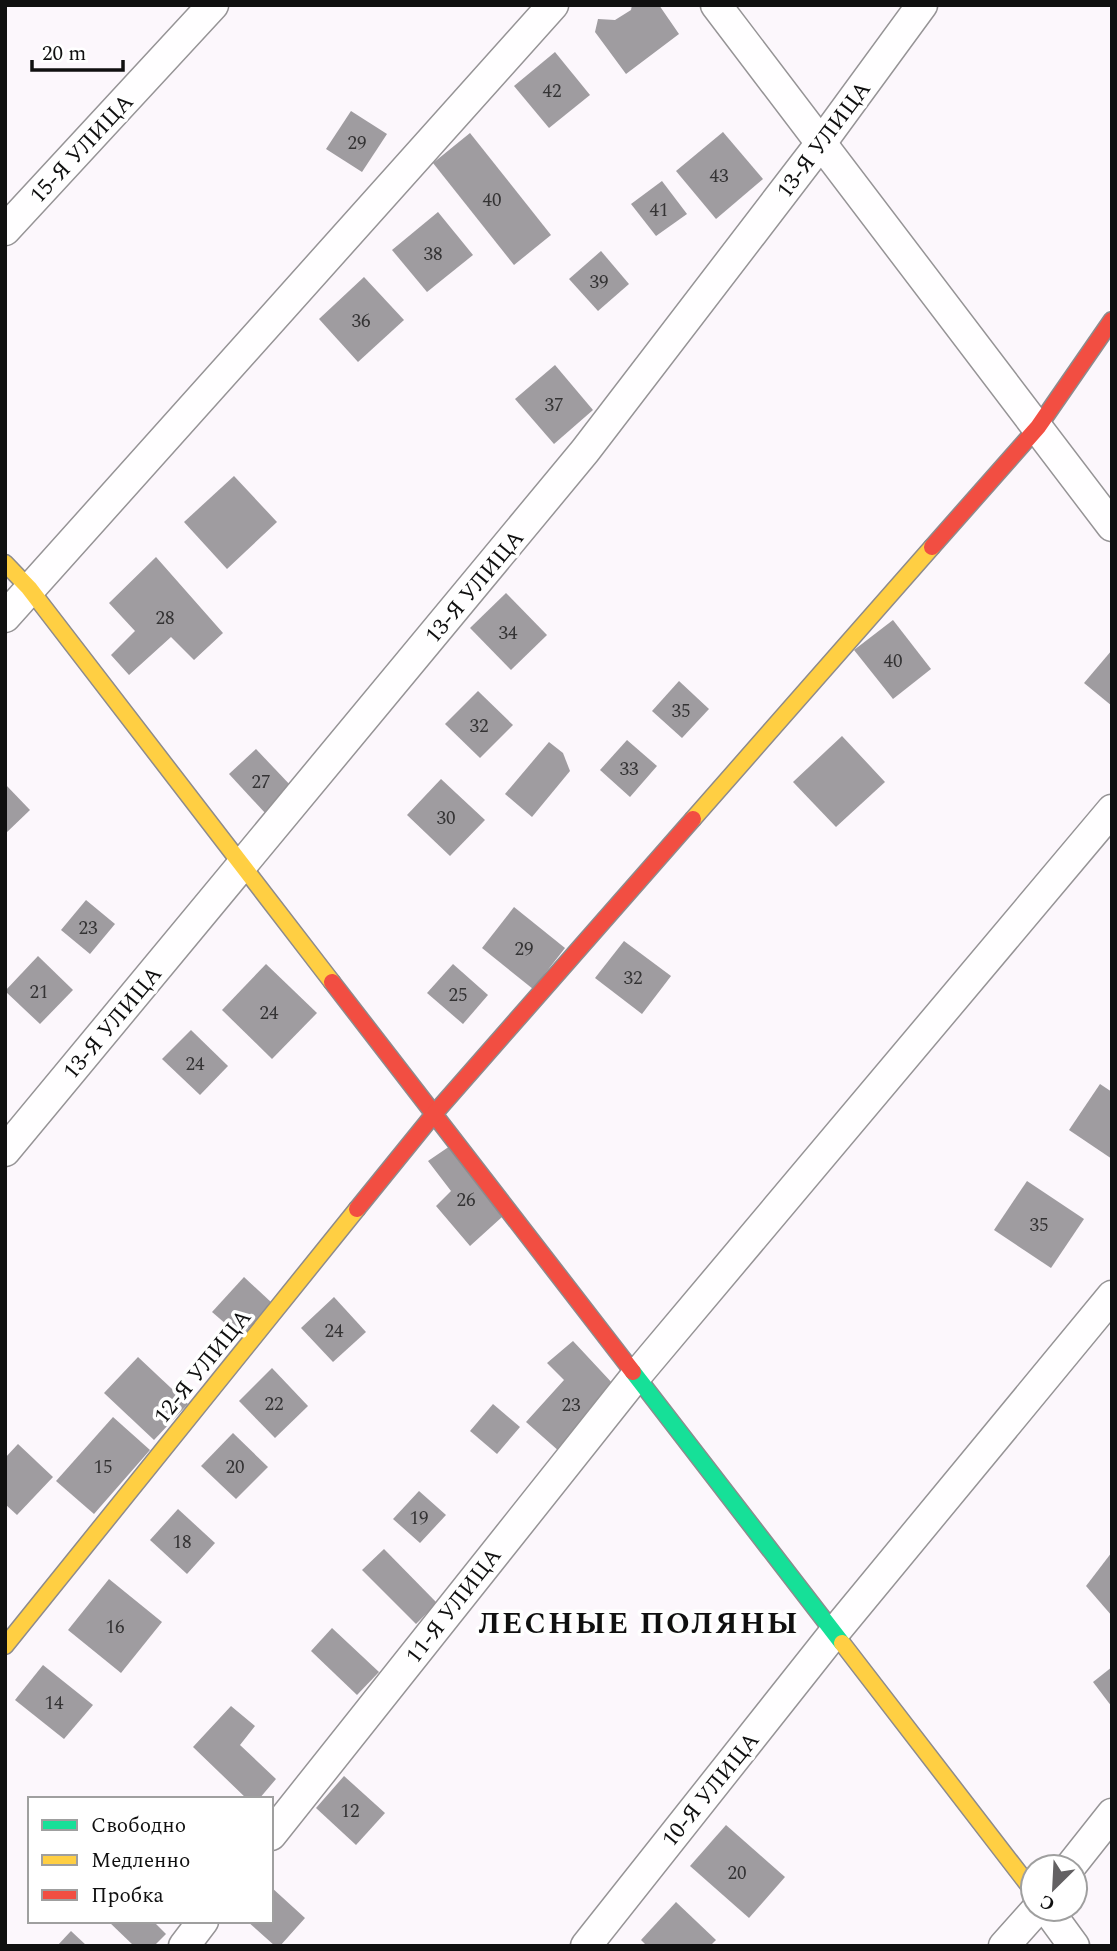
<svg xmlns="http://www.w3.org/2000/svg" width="1117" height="1951" font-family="Spectral,serif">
	<rect width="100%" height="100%" fill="#fcf7fc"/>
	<g fill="#9f9ca0">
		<path d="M632 5H659L679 34 626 74 595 32 598 19 615 20 631 10Z"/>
		<path d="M555 52 590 95 549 128 514 86Z"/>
		<path d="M351 111 387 134 362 172 326 149Z"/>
		<path d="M723 132 763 179 716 219 676 171Z"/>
		<path d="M470 133 551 235 514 265 433 163Z"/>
		<path d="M662 181 687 214 656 236 631 204Z"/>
		<path d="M438 212 473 255 427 292 392 250Z"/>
		<path d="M601 251 629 284 598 311 569 279Z"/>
		<path d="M364 277 404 320 358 362 319 319Z"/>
		<path d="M555 365 593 410 554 444 515 399Z"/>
		<path d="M234 476 277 522 227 569 184 522Z"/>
		<path d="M156 557 223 633 194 660 171 637 129 675 111 655 135 631 109 603Z"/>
		<path d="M506 593 547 635 511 670 470 628Z"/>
		<path d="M893 620 931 669 893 699 854 650Z"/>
		<path d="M1112 650V706L1084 683Z"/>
		<path d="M679 681 709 709 682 738 652 711Z"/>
		<path d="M478 691 513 725 480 758 445 724Z"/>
		<path d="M842 736 885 782 836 827 793 782Z"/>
		<path d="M627 740 657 766 630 797 600 770Z"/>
		<path d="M549 742 563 753 570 771 532 817 505 794Z"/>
		<path d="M256 749 293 788 266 814 229 774Z"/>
		<path d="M441 779 485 820 450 856 407 815Z"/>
		<path d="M5 784 30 810 5 834Z"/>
		<path d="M86 900 115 924 90 954 61 930Z"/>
		<path d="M514 907 565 948 533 989 482 948Z"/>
		<path d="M624 941 671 976 642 1014 595 978Z"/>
		<path d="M38 956 73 990 40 1024 5 991Z"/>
		<path d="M266 964 317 1013 272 1059 222 1010Z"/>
		<path d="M453 964 488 995 463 1024 427 993Z"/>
		<path d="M191 1030 228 1066 200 1095 162 1059Z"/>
		<path d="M1100 1084 1112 1092V1159L1069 1130Z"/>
		<path d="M450 1146 502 1217 470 1246 436 1206 451 1191 428 1161Z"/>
		<path d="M1027 1181 1084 1219 1051 1268 994 1230Z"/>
		<path d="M244 1277 272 1303 241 1337 212 1312Z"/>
		<path d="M334 1297 366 1332 333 1362 301 1328Z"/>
		<path d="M573 1341 614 1385 560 1452 526 1422 564 1380 547 1363Z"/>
		<path d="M138 1357 188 1404 154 1440 104 1393Z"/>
		<path d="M272 1368 308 1406 275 1438 239 1401Z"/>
		<path d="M493 1404 520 1427 497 1454 470 1431Z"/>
		<path d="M113 1417 150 1450 94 1514 56 1481Z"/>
		<path d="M233 1433 268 1467 236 1499 201 1466Z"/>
		<path d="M18 1444 53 1477 17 1515 5 1504V1458Z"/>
		<path d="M419 1491 446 1515 420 1543 393 1519Z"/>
		<path d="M178 1509 215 1543 187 1574 150 1540Z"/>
		<path d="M384 1549 437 1603 416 1624 362 1570Z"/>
		<path d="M1112 1552V1616L1086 1586Z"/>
		<path d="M109 1579 162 1622 121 1673 68 1630Z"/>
		<path d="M332 1628 379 1672 357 1695 311 1651Z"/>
		<path d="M43 1665 93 1705 64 1739 15 1700Z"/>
		<path d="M1112 1667V1707L1093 1682Z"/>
		<path d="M231 1706 255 1726 240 1745 276 1779 259 1799H247L193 1747Z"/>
		<path d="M344 1776 385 1813 356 1845 316 1808Z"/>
		<path d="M726 1825 785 1877 749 1918 690 1866Z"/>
		<path d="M271 1887 305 1918 280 1946H275L247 1921H271Z"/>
		<path d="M676 1902 716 1940 710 1946H647L641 1940Z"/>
		<path d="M108 1921H153L166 1934 154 1946H134Z"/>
		<path d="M71 1931 87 1946H57Z"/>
	</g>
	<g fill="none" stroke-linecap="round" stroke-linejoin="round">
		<g stroke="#969496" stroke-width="33">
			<g id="street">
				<path d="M716 5 1112 526"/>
				<path d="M5 230 213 5"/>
				<path d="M5 617 553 5"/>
				<path d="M5 1151 585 451 821 143 922 5"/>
				<path d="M271 1835 636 1376 1112 810"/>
				<path d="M1070 1867 1112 1814"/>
				<path d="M1047 1909 1074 1946"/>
				<path d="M184 1946 203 1921"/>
				<path d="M586 1946 834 1633 1112 1296"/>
				<path d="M1004 1946 1037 1909"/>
			</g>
		</g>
		<g stroke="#8d8b8d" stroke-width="19">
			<path id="fast" d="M633 1372 842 1643"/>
		</g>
		<g stroke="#8d8b8d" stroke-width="19">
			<g id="slow">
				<path d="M5 563 29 588 332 982"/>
				<path d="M693 819 932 547"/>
				<path d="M842 1643 1033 1891"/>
				<path d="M5 1646 357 1209"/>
			</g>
		</g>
		<g stroke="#8d8b8d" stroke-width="19">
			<g id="jam">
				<path d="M932 547 1038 427 1112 320"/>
				<path d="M332 982 633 1372"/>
				<path d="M357 1209 434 1114 693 819"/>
			</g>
		</g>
		<use href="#street" stroke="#fffeff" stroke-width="30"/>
		<use href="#fast" stroke="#16e098" stroke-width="16"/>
		<use href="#slow" stroke="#ffcf43" stroke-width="16"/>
		<use href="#jam" stroke="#f24e42" stroke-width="16"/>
	</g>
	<g text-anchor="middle" stroke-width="7" stroke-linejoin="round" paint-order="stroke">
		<g font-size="19" fill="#343334">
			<text x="552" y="97">42</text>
			<text x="357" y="149">29</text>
			<text x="719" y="182">43</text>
			<text x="492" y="206">40</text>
			<text x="659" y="216">41</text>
			<text x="433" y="260">38</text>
			<text x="599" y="288">39</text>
			<text x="361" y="327">36</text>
			<text x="554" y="411">37</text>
			<text x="165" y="624">28</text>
			<text x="508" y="639">34</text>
			<text x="893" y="667">40</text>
			<text x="681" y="717">35</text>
			<text x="479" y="732">32</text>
			<text x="629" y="775">33</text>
			<text x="261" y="788">27</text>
			<text x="446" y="824">30</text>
			<text x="88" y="934">23</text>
			<text x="524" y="955">29</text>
			<text x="633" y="984">32</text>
			<text x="39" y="998">21</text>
			<text x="458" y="1001">25</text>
			<text x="269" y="1019">24</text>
			<text x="195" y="1070">24</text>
			<text x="466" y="1206">26</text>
			<text x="1039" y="1231">35</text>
			<text x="334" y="1337">24</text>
			<text x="274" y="1410">22</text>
			<text x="571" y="1411">23</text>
			<text x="103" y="1473">15</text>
			<text x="235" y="1473">20</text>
			<text x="419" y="1524">19</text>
			<text x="182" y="1548">18</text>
			<text x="115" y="1633">16</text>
			<text x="54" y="1709">14</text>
			<text x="350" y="1817">12</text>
			<text x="737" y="1879">20</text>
		</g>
		<g font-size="23" fill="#101010" stroke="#fff">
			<text transform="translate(823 139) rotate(-53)" y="8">13-Я УЛИЦА</text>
			<text transform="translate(81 148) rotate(-47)" y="8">15-Я УЛИЦА</text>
			<text transform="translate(474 586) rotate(-50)" y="8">13-Я УЛИЦА</text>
			<text transform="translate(112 1022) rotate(-50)" y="8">13-Я УЛИЦА</text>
			<text transform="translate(202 1366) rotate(-51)" y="8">12-Я УЛИЦА</text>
			<text transform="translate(453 1605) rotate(-52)" y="8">11-Я УЛИЦА</text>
			<text transform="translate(710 1789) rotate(-51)" y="8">10-Я УЛИЦА</text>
		</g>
		<g font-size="30" font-weight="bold" letter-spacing="2" fill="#101010" stroke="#fff">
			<text x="639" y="1633">ЛЕСНЫЕ ПОЛЯНЫ</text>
		</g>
	</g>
	<rect width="1117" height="1951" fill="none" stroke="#101010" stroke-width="14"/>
	<rect x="28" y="1797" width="245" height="126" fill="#ffffff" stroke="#9f9f9f" stroke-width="2"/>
	<rect x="42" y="1820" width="35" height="10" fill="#16e098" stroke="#9f9f9f" stroke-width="2"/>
	<text x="91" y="1832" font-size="21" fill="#101010">Свободно</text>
	<rect x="42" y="1855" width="35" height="10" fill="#ffcf43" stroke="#9f9f9f" stroke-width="2"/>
	<text x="91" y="1867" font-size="21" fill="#101010">Медленно</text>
	<rect x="42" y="1890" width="35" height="10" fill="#f24e42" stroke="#9f9f9f" stroke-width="2"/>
	<text x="91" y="1902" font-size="21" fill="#101010">Пробка</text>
	<g transform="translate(1054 1888) rotate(204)"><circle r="33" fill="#ffffff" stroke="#9f9f9f" stroke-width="2"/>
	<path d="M0-5L12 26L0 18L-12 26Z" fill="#636163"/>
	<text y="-10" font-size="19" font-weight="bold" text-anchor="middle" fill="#101010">С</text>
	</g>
	<path d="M32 60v10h91v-10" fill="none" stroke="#101010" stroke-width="3.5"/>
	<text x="42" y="60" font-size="21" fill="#101010" stroke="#ffffff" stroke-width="5" paint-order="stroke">20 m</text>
</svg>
